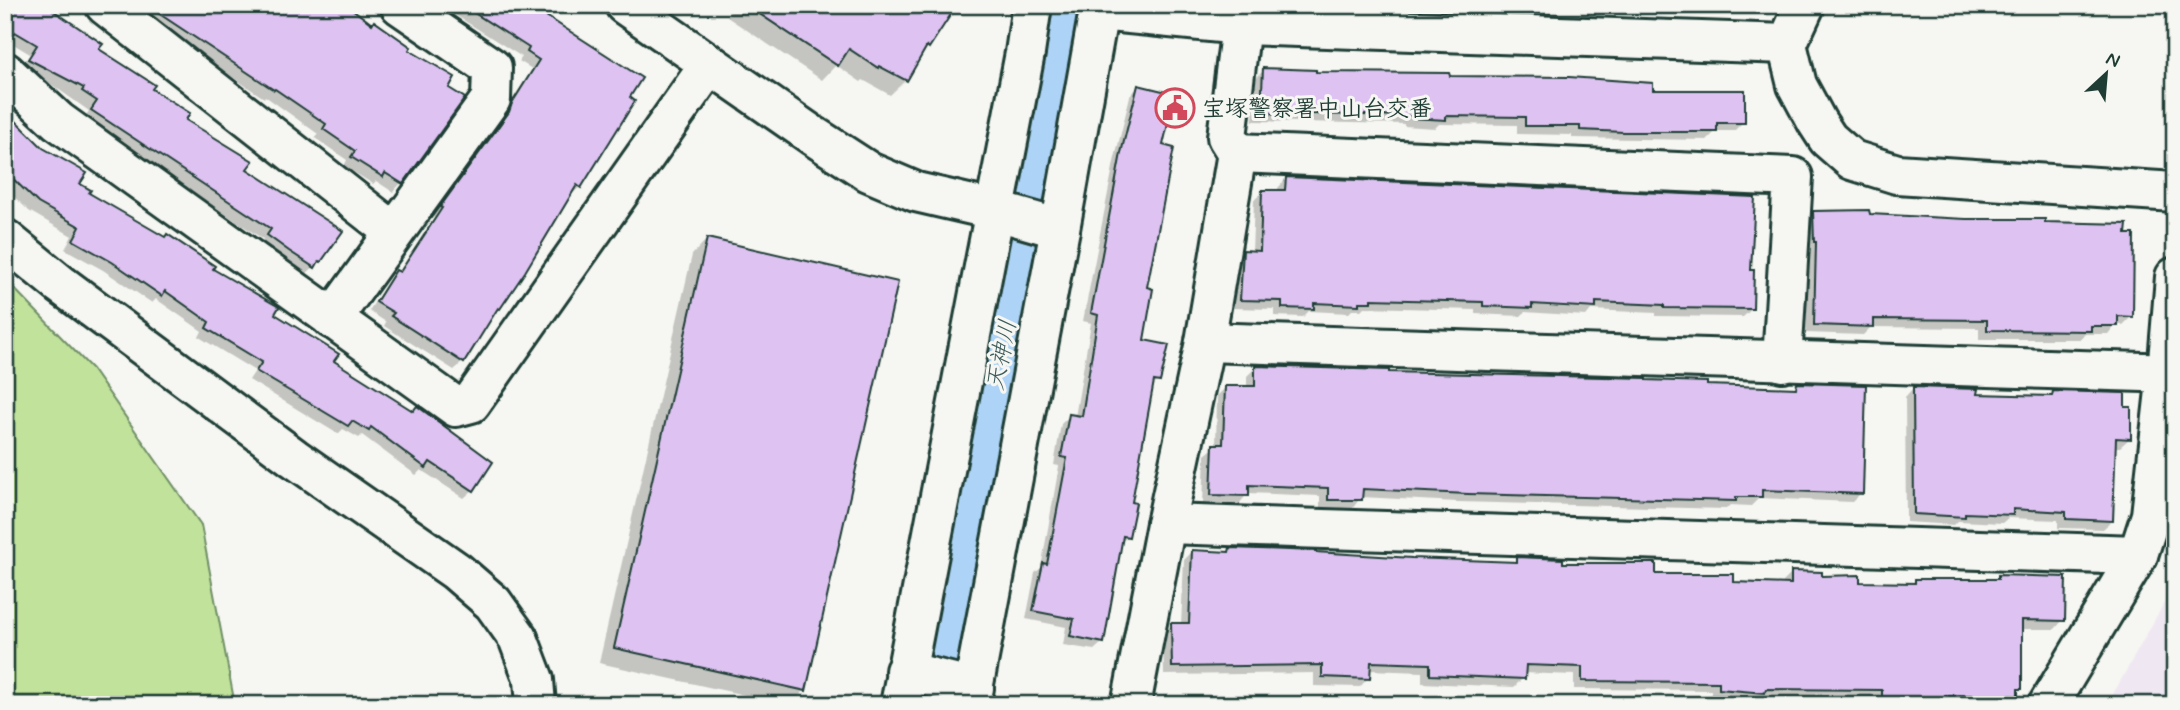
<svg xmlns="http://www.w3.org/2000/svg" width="2180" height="710" font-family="Mynerve,'Klee One',sans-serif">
	<rect width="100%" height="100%" fill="#f6f6f2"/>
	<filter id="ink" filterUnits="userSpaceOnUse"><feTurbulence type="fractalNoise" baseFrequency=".0143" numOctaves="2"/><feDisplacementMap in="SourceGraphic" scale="14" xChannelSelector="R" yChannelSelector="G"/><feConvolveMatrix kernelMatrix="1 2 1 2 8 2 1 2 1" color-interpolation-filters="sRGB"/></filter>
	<g filter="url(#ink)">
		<path fill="#efe7f2" d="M2175 584V705H2107Z"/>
		<path fill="#c1e29a" stroke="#709067" stroke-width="2" d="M5 279 92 369 201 525 235 705H5Z"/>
		<g fill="#0003">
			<path d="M5 5 97 50 150 89 184 120 244 170 320 261 305 275 260 245 263 239 83 120 89 111 51 84 21 68 30 54 5 39Z"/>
			<path d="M139 5H344L401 183 393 192 376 181 373 184 344 166 347 160 315 138 318 134 265 96 264 98 166 33 134 15Z"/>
			<path d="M437 5H532L530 8 580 187 571 195 570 194 524 271 498 308 491 316 463 362 454 370 384 326 386 322 369 311 388 281 396 272 398 273 434 218 433 216 500 122 504 113 532 69 519 61 522 57 441 6Z"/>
			<path d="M734 5H954L927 47 921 53 906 80 890 95 863 80 861 82 836 65 822 80 727 17Z"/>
			<path d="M1264 70 1448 78 1651 92 1743 122 1734 131H1716L1707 140 1572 138V135L1517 134V125L1439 124 1435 128 1404 126V124L1253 121 1255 79Z"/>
			<path d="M1138 87 1161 146 1145 289 1142 341 1158 381 1151 388 1130 504 1128 536 1120 543 1103 642 1094 650 1063 645 1066 627 1026 619 1035 573 1041 568 1059 466 1054 465 1061 424 1070 415 1075 417 1091 323 1083 321 1114 162 1130 96Z"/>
			<path d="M5 113 86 193 210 270 272 314 332 362 473 490 464 498 421 470 416 475 362 435 359 438 343 429 338 434 249 380 255 371 199 337 202 331 156 299 152 303 103 270 65 249 72 236 29 211 5 188Z"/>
			<path d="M1286 179 1749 272 1752 309 1743 317 1656 316V313L1591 310 1586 316 1525 312 1521 316 1475 314V310L1364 307 1361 310H1352L1349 313 1309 311 1303 317 1274 316V309L1232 308 1235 261 1243 252H1252L1254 200 1263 192H1278V188Z"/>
			<path d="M1814 213 1868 216 2132 316 2123 325 2116 324 2108 334H2085L2080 339H1979V328L1871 327 1863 335 1806 333 1808 250H1806L1805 222Z"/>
			<path d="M707 239 804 691 790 705 599 663 692 255Z"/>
			<path d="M1256 367 1387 374 1644 382 1705 387 1792 390 1797 385 1861 493 1852 502 1759 498 1751 506 1730 505 1726 509 1458 502 1361 497 1352 509 1320 508V496L1248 493 1239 504 1203 503 1205 455 1216 446 1217 396 1226 387 1247 388V376Z"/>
			<path d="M1913 388 1975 395 2048 398 2053 393 2129 439 2120 447H2114L2112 521 2103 529 2058 528V520L2008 518 2002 523 1958 521 1954 525 1906 522 1905 397Z"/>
			<path d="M1230 550 1512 564 1517 559 1732 584 1783 585V582L1792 573 1858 584 1911 585 1915 580H1996L1999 577 2063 620 2055 629H2020V688L2007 704 1874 705V698L1758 697 1755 701 1711 697V690L1574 689V675L1523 673V678L1514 687 1422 683V672L1369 670 1368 678 1360 687 1314 686V673L1164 675 1163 633 1172 625H1181L1184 560 1192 552 1227 553Z"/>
		</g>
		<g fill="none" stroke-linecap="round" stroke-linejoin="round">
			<path stroke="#add3f6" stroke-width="65" d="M933 705 1069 5"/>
		</g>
		<g fill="#dec3f2" stroke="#1f3d34" stroke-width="2">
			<path d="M5 5H45L103 44 99 49 155 85 152 89 190 113 186 120 253 161 247 169 343 231 321 262 319 261 315 268 289 251 267 235 271 229 91 110 97 101 82 91 84 88 28 59 37 45 5 26Z"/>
			<path d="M146 5H347L372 24 374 21 411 47 409 50 455 77 449 88 465 98 403 184 385 173 383 177 351 157 355 151 323 129 326 124 275 89 274 90Z"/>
			<path d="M462 5H529L642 78 630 97 635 101 581 188 577 185 525 272 500 309 498 308 464 363 391 316 394 313 376 302 396 270 400 272 442 208 440 207 509 112 512 103 539 60 527 52 529 48Z"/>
			<path d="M746 5H957L929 48 927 46 907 81 879 66 878 68 849 49 838 66Z"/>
			<path d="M1263 68 1316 70V72L1449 73 1450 76 1569 77 1653 83V90H1745V123H1717V132H1624L1580 130V126H1525V117L1446 116V120L1412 118V116L1261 113Z"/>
			<path d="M1138 85 1175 94 1163 145 1174 148 1147 287 1153 289 1144 340 1169 345 1160 382 1154 381 1132 502 1136 503 1129 537 1123 536 1104 643 1070 636 1074 619 1033 611 1043 563 1047 564 1067 458 1061 457 1069 414 1082 416 1098 315 1091 313 1121 153Z"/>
			<path d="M5 110 43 148 87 173 80 184 91 190 89 193 165 237 167 234 215 266 213 269 279 307 275 314 339 354 334 361 413 411 417 406 493 462 474 491 430 462 426 468 371 427 369 431 352 421 348 426 256 371 262 362 206 328 209 322 165 291 162 296 112 262 73 240 80 227 38 203 5 171Z"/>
			<path d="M1286 177 1755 197 1751 270H1754L1753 309 1664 308V305L1596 302V308L1532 304V308L1483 306V302L1371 299V302H1359V305L1314 303V309L1282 308V301L1240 300 1243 250 1260 251 1262 190H1285Z"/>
			<path d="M1869 210 1870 214 1966 219H2045V222L2127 224 2126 234H2134L2133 317 2118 316V326H2091V331L1987 330V320L1874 319V327L1814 325 1816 242H1814L1813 211Z"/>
			<path d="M707 238 898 282 806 691 614 648Z"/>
			<path d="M1255 366 1389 370V372L1646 378V380L1707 382V385L1796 388 1797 383 1866 385 1863 494 1762 490V497H1736V501L1468 494 1363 489 1362 500H1328V488L1249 485V496L1211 495 1213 444H1223L1225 386H1255Z"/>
			<path d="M1913 387 1978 389 1977 394 2052 396 2053 391 2125 393V407H2131V439L2116 438 2113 521 2066 519V512L2013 509V515L1965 513V517L1914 514Z"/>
			<path d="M1230 548 1316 551V552L1412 558 1516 562V557L1563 559V563H1656V574H1734V582L1791 584V571L1822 572V576L1860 575V582L1915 583V579H1998V575L2066 577 2065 621 2022 620V689H2018V696L1945 695V702L1882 700V690L1766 689 1765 693 1719 689V682L1582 681V667L1526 665 1525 679 1430 675V664L1371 662 1370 679 1322 677V665L1172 667 1171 623H1189L1192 550 1229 552Z"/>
		</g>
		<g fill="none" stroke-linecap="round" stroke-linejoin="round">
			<g stroke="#1f3d34" stroke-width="44">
				<g id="minor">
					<path d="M105 5 394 232"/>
					<path d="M625 5 812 135 869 172 916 192 994 210 1060 229"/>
					<path d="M1099 11 1241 25 1787 44 1805 5"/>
					<path d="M1787 44 1797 85 1817 122 1828 139 1852 160 1897 174 2175 192"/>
					<path d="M5 72 58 121 456 407 471 403 710 64"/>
					<path d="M1237 153 1793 177 1782 362"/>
					<path d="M5 239 60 284 294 458 456 571 493 603 518 638 534 680 536 705"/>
					<path d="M332 319 491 99 492 68 400 5"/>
					<path d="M1205 342 2175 373"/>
					<path d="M1166 524 2138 555"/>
					<path d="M905 671 974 688"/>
					<path d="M900 705 1025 53 1032 5"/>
					<path d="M970 705 1060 229 1100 5"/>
					<path d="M1131 705 1166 524 1205 342 1237 153 1227 137 1241 25"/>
					<path d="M2048 705 2138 555 2151 515 2167 373 2175 277"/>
				</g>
			</g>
			<use href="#minor" stroke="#f6f6f2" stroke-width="38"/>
		</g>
	</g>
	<defs>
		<g id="civic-ring" transform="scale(2.0125)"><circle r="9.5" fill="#f6f6f2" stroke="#d1495b" stroke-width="1.5"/><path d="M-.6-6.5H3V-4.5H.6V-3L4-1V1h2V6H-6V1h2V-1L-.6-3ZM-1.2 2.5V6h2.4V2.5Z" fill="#d1495b"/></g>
	</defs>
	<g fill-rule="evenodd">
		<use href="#civic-ring" x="1175" y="108"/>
	</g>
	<g text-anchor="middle" stroke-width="6" stroke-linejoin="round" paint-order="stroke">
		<g font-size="23" font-weight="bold" fill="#1f3d34" stroke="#f6f6f2" text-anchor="start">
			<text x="1202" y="116">宝塚警察署中山台交番</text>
		</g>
		<g font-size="24" font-style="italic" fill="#3b5b5b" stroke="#f6f6f2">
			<text transform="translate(1001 355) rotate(-79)" y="8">天神川</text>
		</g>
	</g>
	<rect width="2180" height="710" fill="none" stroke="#f6f6f2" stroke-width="28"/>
	<rect x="14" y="14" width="2152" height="682" fill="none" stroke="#1f3d34" stroke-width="2.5" filter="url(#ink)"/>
	<g transform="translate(2106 74) rotate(26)" stroke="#f6f6f2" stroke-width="5" paint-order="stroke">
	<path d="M0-5L12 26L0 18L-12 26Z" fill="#1f3d34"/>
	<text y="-10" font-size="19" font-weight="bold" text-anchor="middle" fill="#1f3d34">N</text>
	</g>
</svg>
